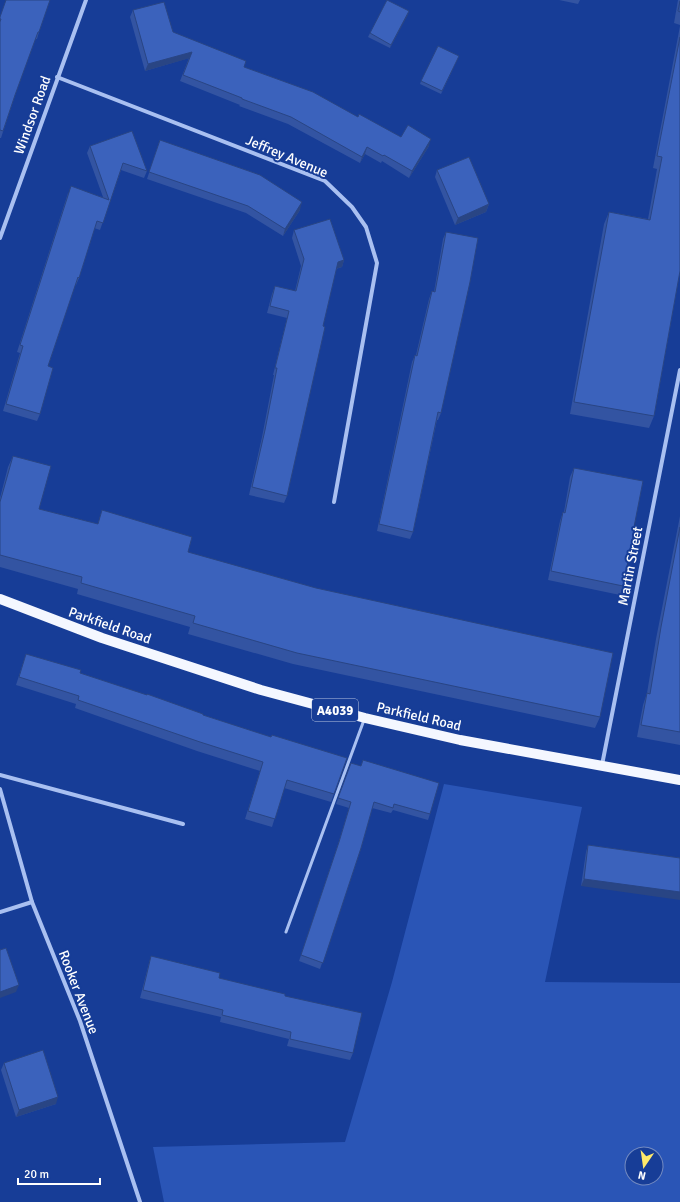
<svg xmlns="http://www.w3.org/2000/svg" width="680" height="1202" font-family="Signika,sans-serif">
	<rect width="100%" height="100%" fill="#173d97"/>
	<path fill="#2a55b6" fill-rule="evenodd" d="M444 784 582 807 545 982 680 983V1202H164L153 1147 345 1142 392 982ZM632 1154H656V1178H632Z"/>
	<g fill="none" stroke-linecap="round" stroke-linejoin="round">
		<path stroke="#a9c0f1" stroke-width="3" d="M286 932 364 720"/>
		<g stroke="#a9c0f1" stroke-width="4">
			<path d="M57 77 325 181 352 207 366 227 377 263 334 502"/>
			<path d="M0 238 86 0"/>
			<path d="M602 765 680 370"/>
			<path d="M0 775 183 824"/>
			<path d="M0 789 32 902 80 1021 140 1202"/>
			<path d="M0 912 32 902"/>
		</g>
		<path stroke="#f4f7ff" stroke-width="10" d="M0 599 102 638 261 690 365 718 460 740 680 780"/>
	</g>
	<g fill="#3354a2">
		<path d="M559 0H580L578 4Z"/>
		<path d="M678 0H680V25L674 23Z"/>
		<path d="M133 10 173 32 244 67 358 117 401 137 429 146 409 178 382 161 381 163 365 154 360 163 288 124 239 106 240 105 180 81 189 58 145 71 130 17Z"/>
		<path d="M409 11 390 48 368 37 370 33Z"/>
		<path d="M0 17 39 32 37 39H35L15 95 1 138H0Z"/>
		<path d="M680 26V271L654 416 649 428 570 414 604 224 609 212 648 219 657 169 653 168Z"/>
		<path d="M457 60 441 94 420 84 421 81Z"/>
		<path d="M160 140 300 210 283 236 246 213 147 179Z"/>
		<path d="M90 146 147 171 144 178 121 170 100 230 94 228 79 278 76 285 75 284 48 366 40 414 37 421 3 411 20 353 17 352 68 193 103 197 87 153Z"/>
		<path d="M437 170 489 204 486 212 455 225 435 177Z"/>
		<path d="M294 230 344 260 342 267 336 269 323 326 287 496 284 503 249 495 262 437 274 375H273L287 318 267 313 272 294 275 286 295 291 301 266 292 238Z"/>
		<path d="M446 232 441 413 438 420H437L413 532 410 539 377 531 412 362 415 355H416L429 299 432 291 434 292 443 239Z"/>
		<path d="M13 456 39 509 98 524 102 510 188 552 600 717 595 728 293 664 188 634 190 627 77 594 78 589 0 567V498L8 467Z"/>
		<path d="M574 468 623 586 620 595 548 580 560 521 563 512H564L570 477Z"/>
		<path d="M680 516V745L637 737 643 705 647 693 656 639Z"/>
		<path d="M26 654 80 673 203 715 271 737 347 758 331 802 284 788 272 827 245 819 260 771 197 751 75 708 76 704 16 685Z"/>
		<path d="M363 760 430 814 428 820 393 810 391 813 372 808 361 848 320 969 299 961 337 848 349 808 336 804 351 763 361 766Z"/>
		<path d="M588 845 680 858 581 886 586 852Z"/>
		<path d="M151 956 219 978 285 996 353 1053 350 1060 287 1046 289 1039 220 1022 221 1017 140 998 149 963Z"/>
		<path d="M4 1063 56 1104 16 1117 1 1070Z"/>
	</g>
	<g fill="#294584">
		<path d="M409 11 408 15 390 48 391 45Z"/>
		<path d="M192 52 190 58 145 71 148 64Z"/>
		<path d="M431 139 429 146 409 178 412 171Z"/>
		<path d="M367 147 365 154 360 163 362 157Z"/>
		<path d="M302 202 300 210 283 236 285 229Z"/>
		<path d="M489 204 486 212 455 225 458 218Z"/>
		<path d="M344 260 342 267 335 269 338 262Z"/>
		<path d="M584 879 680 892V900L581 886Z"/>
		<path d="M19 985 16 992 0 998V992Z"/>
		<path d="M58 1097 56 1104 16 1117 19 1110Z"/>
	</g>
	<g fill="#3b62bc" stroke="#294584">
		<path d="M6 0H50L39 32H38L15 95 3 131 0 130V22L1 19H0V17Z"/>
		<path d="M387 0 409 11 391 45 370 33Z"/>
		<path d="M680 1V12L678 11Z"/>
		<path d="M164 2 173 32 246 61 244 67 313 92 358 117 359 114 401 137 408 125 431 139 412 171 384 155 383 156 367 147 362 157 291 117 242 99V98L183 75 192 52 148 64 133 10Z"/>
		<path d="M680 37V271L654 416 574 402 609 212 650 220 662 157 657 156Z"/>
		<path d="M438 46 459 56 442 91 421 81Z"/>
		<path d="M132 131 147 171 123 163 103 223 97 221 79 278 78 277 48 366 53 368 40 414 6 404 23 346 20 345 71 186 109 200 90 146Z"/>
		<path d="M160 140 260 175 302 202 285 229 248 206 149 172Z"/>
		<path d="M469 157 489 204 458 218 437 170Z"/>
		<path d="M330 219 344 260 338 262 323 326 325 327 287 496 252 487 265 430 277 368H275L289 311 270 306 275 286 296 291 304 259 294 230Z"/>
		<path d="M446 232 478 238 470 282 441 413 438 412 413 532 379 524 415 355 417 356 432 291 435 292Z"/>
		<path d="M13 456 51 466 39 509 98 524 102 510 192 537 188 552 316 588 613 653 600 717 297 653 193 623 195 616 81 583 82 577 0 555V502Z"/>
		<path d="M574 468 643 481 634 527H635L623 586 551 571 563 512 565 513Z"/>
		<path d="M680 527V732L641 725 647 693 650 694 661 627Z"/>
		<path d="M26 654 81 670 80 673 147 695V694L203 714V715L271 737 272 735 347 758 334 794 287 780 275 819 248 811 263 762 200 742 78 700 79 696 19 677Z"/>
		<path d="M363 760 439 783 430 814 394 804 393 808 374 802 361 848 323 963 301 955 339 842 351 802 338 798 351 763 361 766Z"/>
		<path d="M588 845 680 858V892L584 879Z"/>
		<path d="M6 948 19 985 0 992V950Z"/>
		<path d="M151 956 220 973 219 978 285 994V996L362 1013 353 1053 290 1039 291 1032 222 1015 223 1010 143 990Z"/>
		<path d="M43 1050 58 1097 19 1110 4 1063Z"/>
	</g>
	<g text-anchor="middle" stroke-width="4" stroke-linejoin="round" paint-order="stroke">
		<rect fill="#173d97" stroke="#b9c5e0" stroke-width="1" x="312" y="699" width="46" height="22" rx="3"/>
		<g font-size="13" font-weight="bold" fill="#fff">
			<text x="335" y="715">A4039</text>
		</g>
		<g font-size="14" fill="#fff" stroke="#173d97">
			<text transform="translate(32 115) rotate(-70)" y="5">Windsor Road</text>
			<text transform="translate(287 156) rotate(23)" y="5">Jeffrey Avenue</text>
			<text transform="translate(630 566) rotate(-79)" y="5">Martin Street</text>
			<text transform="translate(110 625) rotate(19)" y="5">Parkfield Road</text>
			<text transform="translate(419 716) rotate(13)" y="5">Parkfield Road</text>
			<text transform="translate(79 992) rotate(69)" y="5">Rooker Avenue</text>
		</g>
	</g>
	<g transform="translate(644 1166) rotate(193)"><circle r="19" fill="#173d97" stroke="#748bc1"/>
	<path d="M0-3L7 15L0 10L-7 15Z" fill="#ffe96a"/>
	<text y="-6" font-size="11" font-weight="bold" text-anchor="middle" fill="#ffffff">N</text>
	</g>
	<path d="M18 1178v6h82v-6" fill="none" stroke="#ffffff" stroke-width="2"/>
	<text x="24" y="1178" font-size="12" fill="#ffffff" stroke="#173d97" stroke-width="3" paint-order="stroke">20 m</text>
</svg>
